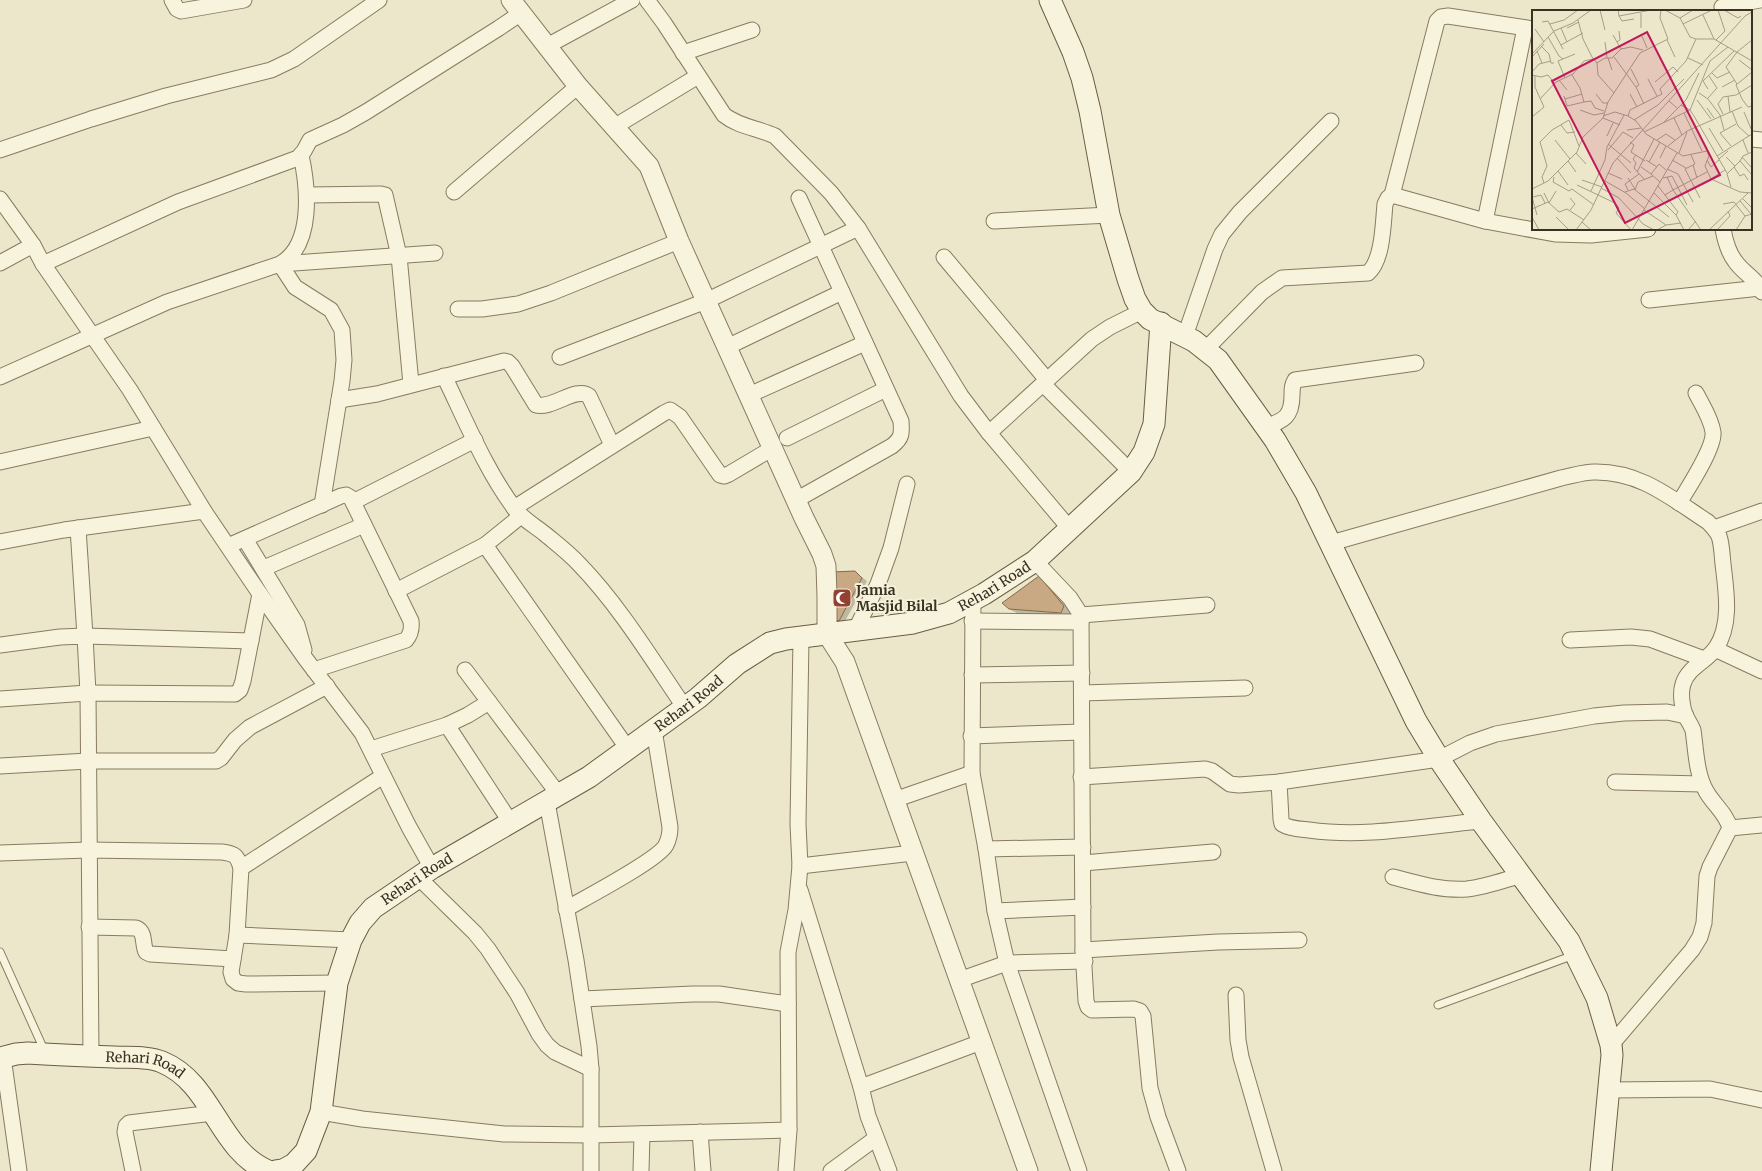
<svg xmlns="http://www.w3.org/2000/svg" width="1762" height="1171" font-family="Merriweather,serif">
	<rect width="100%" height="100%" fill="#ece7ca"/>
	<g fill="#0003">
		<path d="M855 572 867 581 844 623 837 620Z"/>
		<path d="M1039 577 1047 582 1071 611 1069 617 1017 613 1009 609Z"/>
	</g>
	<g fill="#c8a983" stroke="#866947">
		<path d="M855 571 862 578 839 621 831 618 832 572Z"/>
		<path d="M1039 576 1064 606 1061 613 1009 609 1002 603Z"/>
	</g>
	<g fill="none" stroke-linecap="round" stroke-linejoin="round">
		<g stroke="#887b60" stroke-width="9">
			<g id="service">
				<path d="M0 952 45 1052"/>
				<path d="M1438 1005 1574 955"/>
			</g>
		</g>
		<g stroke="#887b60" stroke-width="17">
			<g id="minor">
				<path d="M172 0 177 9 181 11 244 0"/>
				<path d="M647 0 664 23 724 115C739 127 758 128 775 136L831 193 858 228 961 396 989 433 1070 529"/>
				<path d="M1722 7 1760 0"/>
				<path d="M547 46 632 0"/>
				<path d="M683 53 752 30"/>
				<path d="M614 127 698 76"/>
				<path d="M1751 139 1762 140"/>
				<path d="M0 150 91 119 166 96 271 70 294 59 379 0"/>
				<path d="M454 192 578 86"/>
				<path d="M308 195 381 194 385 195 399 256 411 384"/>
				<path d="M1392 195 1437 21 1441 17 1448 16 1533 29"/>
				<path d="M0 199 33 245 43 264 130 390 204 511 260 594 305 658 362 733 409 827 432 868"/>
				<path d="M994 221 1109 215"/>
				<path d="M1485 221 1525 28"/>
				<path d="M1723 229C1725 240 1728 252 1735 261 1743 273 1757 279 1762 292"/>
				<path d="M944 257 1047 380"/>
				<path d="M0 263 33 245"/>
				<path d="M43 264 178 202 298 158 304 151 310 140 343 125 366 112 499 28 521 13"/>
				<path d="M1649 300 1760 288"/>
				<path d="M458 309H482L518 304 551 293 679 241"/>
				<path d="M1185 336 1215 249 1222 234 1240 212 1331 121"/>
				<path d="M727 347 842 292"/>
				<path d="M1206 349 1262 292 1282 278 1368 273C1383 260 1383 224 1385 204L1388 198 1392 195 1485 221 1555 234 1591 235 1648 229"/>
				<path d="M560 357 706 301 858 228"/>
				<path d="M444 376C465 419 486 471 515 509 524 520 535 526 545 534 557 544 569 553 579 564 619 605 653 661 685 708"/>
				<path d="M0 377 167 302 280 264C314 245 308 187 301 155"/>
				<path d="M1043 384 1131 472"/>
				<path d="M749 395 865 343"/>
				<path d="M339 400 377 394 504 361 508 362 512 366 536 405C553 409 576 386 589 396L612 445"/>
				<path d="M1266 427C1284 420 1292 417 1292 395 1292 389 1292 385 1295 380L1416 363"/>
				<path d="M989 433 1092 339 1110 327 1142 311"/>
				<path d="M787 438 886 389"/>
				<path d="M0 462 153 428"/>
				<path d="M796 500 892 446C902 438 902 434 901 421L799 198"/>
				<path d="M353 502 475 440"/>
				<path d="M1679 503C1688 488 1715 447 1713 432 1711 418 1702 405 1696 393"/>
				<path d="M322 505 342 381 344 360 342 330 331 310 295 287 280 264 435 253"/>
				<path d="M514 508 664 413 670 410 680 417 720 475 724 476 729 474 773 448"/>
				<path d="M78 528 85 636 251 641"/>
				<path d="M1714 528 1762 511"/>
				<path d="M245 539 297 625 304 650"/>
				<path d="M0 542 64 530 204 511"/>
				<path d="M1331 543 1561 478C1572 476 1583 472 1594 472 1640 471 1671 498 1708 522 1712 526 1716 530 1719 536 1722 545 1722 555 1723 564 1726 590 1732 624 1716 648 1707 661 1688 667 1683 684 1680 693 1682 708 1686 717 1689 722 1691 725 1693 730 1696 750 1696 773 1706 791 1713 804 1726 813 1730 828L1710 867 1707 876 1704 923 1700 937 1692 950 1611 1045"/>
				<path d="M485 545 628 749"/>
				<path d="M228 546 341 496 346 495 351 498 411 621C412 629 411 634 406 640L314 670"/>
				<path d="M1035 561 1070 598 1081 615 1083 950 1086 1001 1088 1007 1092 1010 1134 1009 1140 1011 1143 1016 1150 1088 1158 1117 1178 1171"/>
				<path d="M264 568 364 525"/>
				<path d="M396 591 485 545 521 516"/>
				<path d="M973 600 972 773 986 849 995 911 1007 963 1079 1171"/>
				<path d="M1081 615 1207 605"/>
				<path d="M972 621 1081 622"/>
				<path d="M855 631 878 584 891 548 907 484"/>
				<path d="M1570 640 1631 637 1650 639 1704 659"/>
				<path d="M0 645 60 637 85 636 88 693 91 1056"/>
				<path d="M1715 649 1762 671"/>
				<path d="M465 670 559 795"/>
				<path d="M972 675 1082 673"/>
				<path d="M1082 693 1245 688"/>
				<path d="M0 699 88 693 235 694 240 690 243 681 260 594"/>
				<path d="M447 725 511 823"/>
				<path d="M971 736 1081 732"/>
				<path d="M371 749 447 725 468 715 489 702"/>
				<path d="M0 766 88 761H216L221 758 235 740 250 727 327 686"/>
				<path d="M1081 777 1205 769 1212 771 1230 784 1239 785 1279 782 1439 759 1470 743 1496 734 1594 716 1624 713 1667 712 1686 716"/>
				<path d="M1279 782 1281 819 1282 824C1290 829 1300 829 1309 830 1366 838 1424 826 1481 821"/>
				<path d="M1615 782 1702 784"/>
				<path d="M894 800 972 773"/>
				<path d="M547 802 576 960 589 1046 591 1069V1171"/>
				<path d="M1730 828 1762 825"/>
				<path d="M986 849 1083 847"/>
				<path d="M0 853 88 850 222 852C235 854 237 855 241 868L237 935 231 972 233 979 238 983 246 984 337 983"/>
				<path d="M1083 863 1213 852"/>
				<path d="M800 866 913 853"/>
				<path d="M241 868 383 776"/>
				<path d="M418 877 475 933 488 949 517 993 539 1034 547 1045 555 1052 591 1069"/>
				<path d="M1393 877C1416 883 1442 891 1467 889 1486 887 1504 880 1522 875"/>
				<path d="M800 890 861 1087 868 1116 889 1171"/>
				<path d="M566 909C585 898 658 860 666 845 669 839 670 833 670 827L654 730"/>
				<path d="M995 911 1083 907"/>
				<path d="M89 927 136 928C146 932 142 944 146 952L150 954 233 959"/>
				<path d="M237 935 351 940"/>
				<path d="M1083 950 1218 942 1299 940"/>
				<path d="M959 980 1007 963 1085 961"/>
				<path d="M1236 995 1238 1040 1241 1057 1274 1171"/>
				<path d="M582 999 693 994H719L788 1004"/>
				<path d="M3 1057 19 1171"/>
				<path d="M861 1087 981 1042"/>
				<path d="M1610 1090 1710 1089 1762 1100"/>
				<path d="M321 1112 362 1119 504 1134 591 1135 789 1130"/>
				<path d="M700 1132 703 1171"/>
				<path d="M133 1171 125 1132 126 1126 129 1123 213 1113"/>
				<path d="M641 1171 642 1134"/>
				<path d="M786 1171 789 1130 788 952 796 910 800 866 798 824 801 638"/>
				<path d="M831 1171 876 1138"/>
			</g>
		</g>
		<g stroke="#887b60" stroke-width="21">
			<path id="tertiary" d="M511 0 578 86 649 166 679 241 804 518 822 554 826 566 827 597V634L845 662 1028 1171"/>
		</g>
		<g stroke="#6a5c43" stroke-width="23">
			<g id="secondary">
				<path d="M1050 0 1073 52 1082 78 1090 111 1109 215 1128 279 1135 299 1142 311 1150 319 1194 341 1218 360 1275 440 1306 493 1416 721 1439 759 1481 821 1569 941 1597 998 1611 1045 1612 1055 1601 1171"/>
				<path id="s1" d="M0 1058 16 1054 28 1053C57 1055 85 1056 114 1057 129 1058 148 1056 162 1062 213 1083 218 1150 268 1171"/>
				<path id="s2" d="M276 1171 283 1170 294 1164 306 1151 321 1112 337 983 351 940 360 923 373 908 432 868 589 777 698 698 737 664 770 643 786 639 913 623 949 613 984 594 1035 561 1131 472 1144 452 1154 424 1161 323"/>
			</g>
		</g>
		<use href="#service" stroke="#f7f3dd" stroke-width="7"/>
		<use href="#minor" stroke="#f7f3dd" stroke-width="15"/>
		<use href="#tertiary" stroke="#f7f3dd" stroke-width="19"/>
		<use href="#secondary" stroke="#f7f3dd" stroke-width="21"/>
	</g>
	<defs>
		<g id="mosque-square" transform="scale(1)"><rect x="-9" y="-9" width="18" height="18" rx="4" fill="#934133" stroke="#f4f0d9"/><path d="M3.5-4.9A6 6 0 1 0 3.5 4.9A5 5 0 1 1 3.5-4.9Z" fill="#fff"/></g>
	</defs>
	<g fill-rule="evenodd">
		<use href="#mosque-square" x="842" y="598"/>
	</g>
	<g text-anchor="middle" stroke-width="4" stroke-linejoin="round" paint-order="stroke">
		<g font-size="14" fill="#3a3122" stroke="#f4f0d9">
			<text dy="5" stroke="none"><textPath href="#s2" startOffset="1006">Rehari Road</textPath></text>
			<text dy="5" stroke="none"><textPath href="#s2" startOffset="670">Rehari Road</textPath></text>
			<text dy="5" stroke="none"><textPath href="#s2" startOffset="346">Rehari Road</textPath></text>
			<text dy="5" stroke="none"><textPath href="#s1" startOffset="147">Rehari Road</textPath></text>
		</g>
		<g font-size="14" font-weight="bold" fill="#3a3122" stroke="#f4f0d9" text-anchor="start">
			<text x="856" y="595">Jamia<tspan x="856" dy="16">Masjid Bilal</tspan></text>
		</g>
	</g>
	<g transform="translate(1532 10)">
		<rect width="220" height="220" fill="#ece7ca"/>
		<path fill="none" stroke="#a59e87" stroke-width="1" d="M68 0 73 20M86 0 87 6 119 0M133 0 148 8 158 27 164 29H182L220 51M192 0 206 8 209 6M171 5 182 29M87 6 90 11 102 9M148 8 161 0M46 10 51 29 60 47 65 53M10 12 16 11 31 39M18 14 32 10 46 0M151 14 180 0M29 18 35 32M35 18 47 12M109 18V3M3 19 12 32M109 24 115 38M81 25 89 39M16 27 27 46 31 49M135 30 143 47M184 30 193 21 186 0M73 32 75 48M85 32 88 30 87 21M29 35 51 23M9 36 17 44 19 53H22M5 41 10 53M0 44 22 21 41 13 59 0M0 47 12 34M82 47 104 77 112 94M76 48 80 60M156 48 171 55M207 50 220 60M99 59 107 75 104 77M0 62 7 54 19 51M220 62 204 75 210 89 216 97 220 96M180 63 185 68 198 62M0 65 9 67 16 65 23 74M40 65 48 78 52 92 59 91 63 98 72 101M33 68 26 51 43 44M116 69 125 86M27 70 35 80M123 72 141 57 146 62M205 74 194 57 205 42 220 30M190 77 203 70M176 79 171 71 202 41M82 83 66 65 65 53 73 48H80L89 39 99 37 111 40M167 83 176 89 188 105 192 120M64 84 71 93H76M98 84 105 97M32 86 35 96 52 92M196 86 198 102M9 88 24 72 41 64 52 51 61 49M176 88 185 78 177 66M33 89 50 84M165 90 179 109M137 91 146 99M149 95 158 100 162 106 195 163M175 98 182 108M48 100 62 105 72 103M200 101 206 116 217 126M212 102 220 121M152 103 170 141M191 104 186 94 191 87 204 85 220 75M71 106 83 102 96 106 104 111 114 124 151 146 175 141 177 146 173 156 179 169 208 182 220 183M96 106 98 100 130 84 128 79 154 51 164 29M0 107 12 97 3 77V66M71 108 88 115M142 108 150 125M102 110 126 95 152 69M132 112 154 90 167 63M29 115 35 123 43 122M177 118 191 141M95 120 109 118M112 122 158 100 178 51 196 37M75 126 81 113M23 130 38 149M125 130 134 124 143 130M211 130 216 143M98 132 102 135 99 142 113 151M76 134 99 153M136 136 155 121 210 97M199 136 188 123 204 114M76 140 91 122 101 128M44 143 54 154M147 143 155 122M104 145 101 149 104 153 102 158 112 169M159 145 163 154 153 159 168 188M185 146 220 124M194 147 203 156M210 147 220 158M85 148 99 163M128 148 134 136M187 149 196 141M114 150 125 157M140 150 154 158M175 150 179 157 187 150M36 151 44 162M208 151 211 146 220 142M117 152 128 132M161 155 165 168M109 157 119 164M202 157 208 166 212 164 216 170M135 159 146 164 161 192M26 161 36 175M105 162 122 129M76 163 90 169M22 167 21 172 37 181 40 179 62 195M96 168 103 179M131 168 140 166 155 195M179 169 193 160M50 170 70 177M73 171 94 183 113 199M128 172 119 164 127 154 134 160M12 173 10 167 15 156 8 132 20 120 37 110 47 136M45 175 83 193 87 198 84 203 99 220M126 176 146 202 144 205 152 220M199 177 195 164 208 151 220 165M69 178 87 188 111 214 122 220M0 179 16 171 45 142 51 127 71 108 76 92 108 43 136 29 128 8 129 0M96 180 93 174 107 164M103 180 106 172 121 166M59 181 73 150 75 137 92 105M93 182 102 179 137 207M12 183 17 193 24 181M122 183 144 205M133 185 141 180 135 167M0 187 5 205M1 187 9 185 13 193M38 188 43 194 38 200M211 189 220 198M208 191 219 204M191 194 202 192 213 206M0 199 16 192 27 202 35 199 52 210M112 200 134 215M0 207 7 220M24 207 37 220M50 212 59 220M44 220 59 200 81 153 213 6 220 2M100 220 145 143M125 220 134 215 149 213M156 220 164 211M169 220 141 180 175 162M177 220 216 183M185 220 198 206 196 201M204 220 213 206 220 204"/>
		<path fill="#c2185b" fill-opacity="0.15" stroke="#c2185b" stroke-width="2" d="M115 22 188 165 93 213 20 71Z"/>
		<rect width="220" height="220" fill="none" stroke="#3a3122" stroke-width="2"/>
	</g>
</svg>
